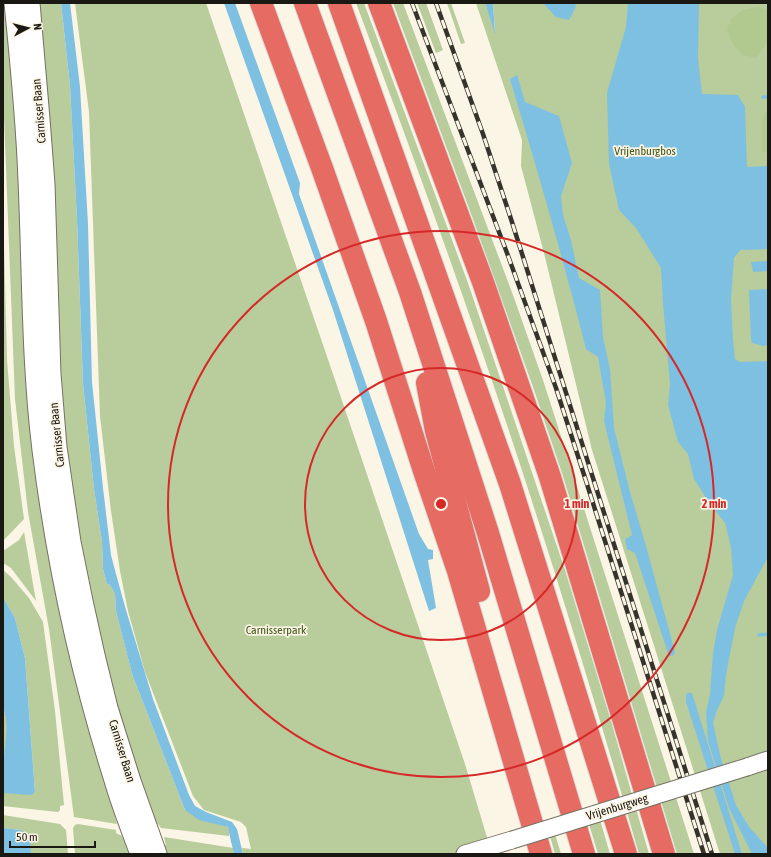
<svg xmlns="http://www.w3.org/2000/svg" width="771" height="857" font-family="'Asap Condensed',sans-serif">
	<rect width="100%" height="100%" fill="#fbf5e5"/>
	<g fill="#b8cc9c">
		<path d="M3 3H9L27 290 123 819 115 817 117 824 74 817 49 629 28 512 15 399 3 91Z"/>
		<path d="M34 3H61L70 86 77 220 83 384 94 489 102 542 103 569 107 584 110 585 115 594 116 611 132 674 185 810 228 827 229 830V836L161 828 158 824 149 823 115 719 59 449Z"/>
		<path d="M75 3H206L333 374 465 764 492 854H243L242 848 251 849 246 827 241 822 204 810 193 796 145 672 128 611 120 571 111 511 100 416 89 112Z"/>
		<path d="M356 3H364L468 283 565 570 611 721 649 854H639C598 711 555 569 508 428 460 285 409 144 356 3Z"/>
		<path d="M393 3H403L513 295 544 383 694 854H677L563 476 533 387 473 219Z"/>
		<path d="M417 3H426L443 50 436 53Z"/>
		<path d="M447 3H451L465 43 461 44Z"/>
		<path d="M476 3H485L495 32 493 3H768V854H720L592 450 544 253 521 166 522 140Z"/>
		<path d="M3 205 7 360 14 446 24 519 3 541Z"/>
		<path d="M24 532 36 601 11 568 3 563V551L19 540Z"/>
		<path d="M3 570 11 577 29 598 43 622 55 711 64 805 60 806V810L58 812 3 806V793L35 792 25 658 15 618 3 597Z"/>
		<path d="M3 708C10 723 5 752 3 768Z"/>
		<path d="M3 815 60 824 66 830 68 854H31L29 837 21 830 3 828Z"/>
		<path d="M600 820 610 854H598L589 824Z"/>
		<path d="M78 824 116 830V833L122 836 123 839 132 840 137 854H75L73 828 75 825Z"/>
		<path d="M555 834 561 854H555L550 836Z"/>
		<path d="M164 837 233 848 234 854H161L157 843 166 845Z"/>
	</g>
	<g fill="#b1c98f">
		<path d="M758 7 768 10 767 43 756 58 743 55 733 44 727 30 731 19 743 10Z"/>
		<path d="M768 111V152H762V120L765 112Z"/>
	</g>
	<g fill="#7ec0e1">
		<path d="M61 3H70L80 87 88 224 92 382 103 488 111 555 116 574 126 610 153 699 189 795 195 806 206 812 232 822 237 829 243 854H234C233 848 231 843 230 837 229 833 229 831 228 827L199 820 185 810 132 674 116 611 115 594 110 585 107 584 103 569 102 542 94 489 83 384 77 220 70 86Z"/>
		<path d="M224 3H235L300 183 299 194 419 534 428 549 433 550V559L428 560 436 608 429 611 333 310Z"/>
		<path d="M485 3H493L495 34Z"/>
		<path d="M543 3H575L576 7 569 20 556 17Z"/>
		<path d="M628 3H699L698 58 702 94 738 95 745 107 747 167 768 166V249L740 250 734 258 731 300 733 339 735 359 740 362 768 361V557L744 601 735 628 726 675 724 696 717 710 713 723 720 755 736 805 749 827 768 848V854H752L729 808 708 741 706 712 710 695 713 653 717 630 733 575 731 547 725 523 710 504 694 479 688 454 678 442 668 405 670 383 663 304 661 268 636 228 619 210 609 164 607 93 626 27Z"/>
		<path d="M517 75 525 102 559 116 572 163 561 196 563 215 571 240 579 278 600 290 603 337 610 369 614 428 630 492 646 546 675 652 674 655 669 656 635 553 627 549 625 539 629 537 632 535 604 421 606 403 598 357 586 349C563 258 537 169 510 79Z"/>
		<path d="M768 261V271L753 272 751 262Z"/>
		<path d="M768 289V345L763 346 752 343 751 339 749 290Z"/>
		<path d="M3 597 15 618 25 658 35 792 31 795 3 793C3 784 3 776 3 768 4 750 10 724 3 708Z"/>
		<path d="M687 693H692L742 854H735L686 702V697Z"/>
		<path d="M3 828 21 830 30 837 31 854H3Z"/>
	</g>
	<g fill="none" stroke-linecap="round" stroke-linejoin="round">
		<g stroke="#7ec0e1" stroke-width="3.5">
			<path d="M763 97H768"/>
			<path d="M759 635 768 634"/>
		</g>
		<g stroke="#757062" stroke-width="19">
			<g id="tertiary">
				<path d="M747 767 768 760"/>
				<path d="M465 854 512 840"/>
			</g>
		</g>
		<g stroke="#757062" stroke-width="21">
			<g id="secondary">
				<path d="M14 3C20 62 26 121 28 181 32 270 31 360 42 450 56 562 80 673 114 780 121 805 131 830 140 854"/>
				<path d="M30 3 40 119 45 184 51 374 57 447 71 542 83 601 95 655 108 708 131 781 157 854"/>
			</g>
		</g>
		<g stroke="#dadad9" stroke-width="24">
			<g id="motorway">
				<path d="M261 3 322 168 376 321 424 471 458 571 541 854"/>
				<path d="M305 3 410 292 488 533 584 854"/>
				<path d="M339 3 510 484 626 854"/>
				<path d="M379 3 483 282 550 477 664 854"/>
				<path d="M427 383 436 431 479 591"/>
			</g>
		</g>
		<use href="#tertiary" stroke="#fff" stroke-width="17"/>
		<use href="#secondary" stroke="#fff" stroke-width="19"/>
		<use href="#motorway" stroke="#e66b62" stroke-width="22"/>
		<g stroke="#36332c" stroke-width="4.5">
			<g id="rail">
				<path d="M412 3 507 253 556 388 586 481 704 854"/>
				<path d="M436 3 483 134 511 219 712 854"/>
			</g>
		</g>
		<use href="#rail" stroke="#fbf5e5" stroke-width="3" stroke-dasharray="9" stroke-linecap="butt"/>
		<g stroke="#757062" stroke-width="19" stroke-linecap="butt">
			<path id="tertiary-bridge" d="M512 840 747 767"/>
		</g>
		<use href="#tertiary-bridge" stroke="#fff" stroke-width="17"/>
	</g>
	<g fill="none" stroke="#d62828" stroke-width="2">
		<circle cx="441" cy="504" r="136"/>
		<circle cx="441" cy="504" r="273"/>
	</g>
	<g text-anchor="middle" stroke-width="3.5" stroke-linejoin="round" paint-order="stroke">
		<g font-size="12" fill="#1a1812" stroke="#fbf5e5">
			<text transform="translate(39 111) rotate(-95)" y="4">Carnisser Baan</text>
			<text transform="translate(57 435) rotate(-96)" y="4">Carnisser Baan</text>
			<text transform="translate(122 751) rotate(73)" y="4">Carnisser Baan</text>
			<text transform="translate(617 807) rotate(-17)" y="4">Vrijenburgweg</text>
		</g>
		<g font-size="12" fill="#41561a" stroke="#fbf5e5">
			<text x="645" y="155">Vrijenburgbos</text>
			<text x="276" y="634">Carnisserpark</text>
		</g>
	</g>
	<circle cx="441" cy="504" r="6" fill="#d62828" stroke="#fbf5e5" stroke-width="2"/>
	<g font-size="12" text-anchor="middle" font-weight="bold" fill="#d62828" stroke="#fbf5e5" stroke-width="3.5" stroke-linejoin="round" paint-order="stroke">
		<text x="577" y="508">1 min</text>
		<text x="714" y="508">2 min</text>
	</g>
	<rect width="771" height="857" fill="none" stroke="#1a1812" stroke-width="8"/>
	<g transform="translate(28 28) rotate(83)" stroke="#fbf5e5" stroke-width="3" paint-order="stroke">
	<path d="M0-3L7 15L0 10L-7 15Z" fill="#1a1812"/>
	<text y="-6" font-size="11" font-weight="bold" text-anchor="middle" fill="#1a1812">N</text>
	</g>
	<path d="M10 841v6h85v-6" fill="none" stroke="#1a1812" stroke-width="2"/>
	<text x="16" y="841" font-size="12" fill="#1a1812" stroke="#fbf5e5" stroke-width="3" paint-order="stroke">50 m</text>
</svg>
